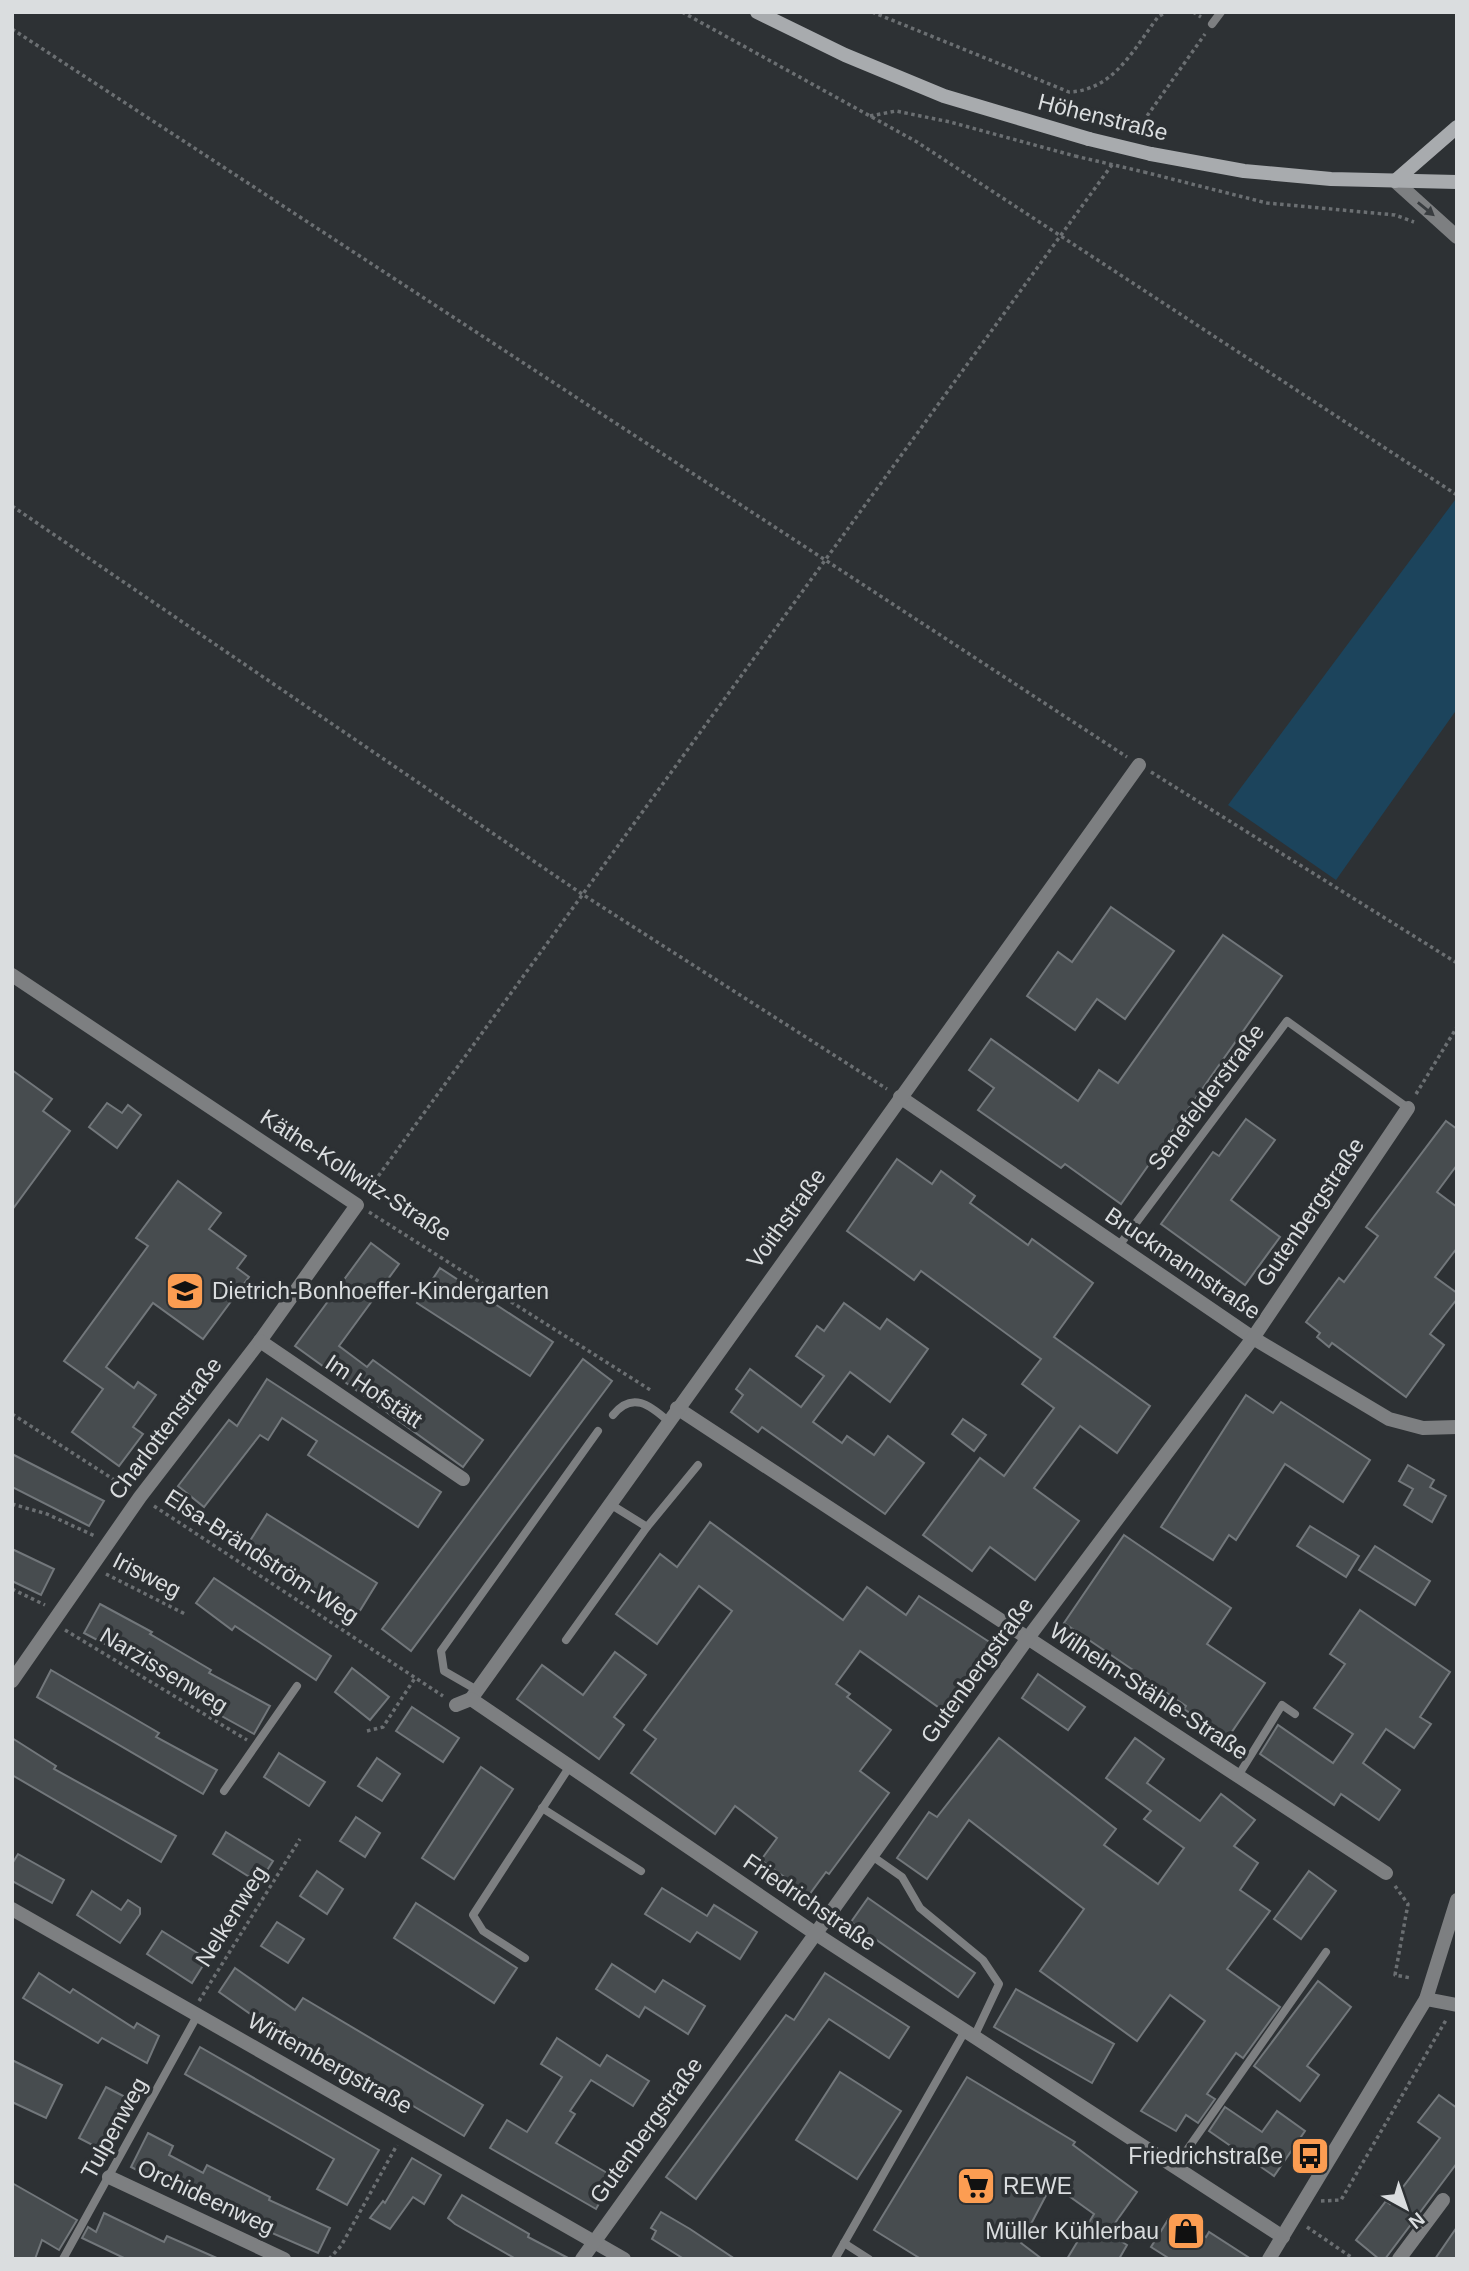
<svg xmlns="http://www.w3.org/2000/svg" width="1469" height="2271" font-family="Arial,sans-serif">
	<rect width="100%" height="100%" fill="#2d3134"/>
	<path fill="#1c445c" d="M1455 500 1457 709 1336 880 1228 805Z"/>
	<g fill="#474c4f" stroke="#72777b" stroke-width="2">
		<path d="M1111 907 1174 951 1125 1019 1097 999 1075 1030 1027 996 1058 952 1072 962Z"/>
		<path d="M1223 935 1282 976 1121 1204 1065 1164 1061 1168 978 1110 994 1088 969 1070 991 1039 1078 1101 1099 1070 1118 1083Z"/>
		<path d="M12 1070 52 1099 43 1111 70 1131 12 1210Z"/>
		<path d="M107 1103 122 1113 128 1105 141 1115 117 1148 89 1127Z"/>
		<path d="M1246 1119 1275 1140 1231 1200 1280 1237 1245 1285 1161 1224 1213 1152 1219 1156Z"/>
		<path d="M1446 1121 1457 1129V1165L1437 1192 1457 1207V1248L1435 1277 1457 1293V1299L1430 1334 1444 1345 1406 1397 1332 1343 1329 1347 1317 1337 1320 1333 1306 1322 1339 1278 1344 1282 1378 1236 1366 1227Z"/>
		<path d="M897 1159 932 1184 941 1171 975 1196 970 1203 1028 1245 1032 1239 1093 1283 1054 1337 1150 1406 1117 1453 1080 1426 1034 1488 1079 1521 1035 1580 990 1547 972 1571 923 1535 980 1458 1004 1476 1054 1408 1022 1384 1041 1359 921 1271 914 1280 847 1231Z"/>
		<path d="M178 1181 221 1213 209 1229 246 1256 237 1268 249 1277 203 1339 153 1303 106 1367 134 1388 138 1382 156 1395 133 1427 143 1434 119 1466 72 1432 103 1389 64 1361 148 1246 136 1238Z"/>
		<path d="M371 1243 399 1264 339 1346 367 1367 373 1360 483 1440 463 1467 295 1346Z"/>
		<path d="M440 1268 553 1342 530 1376 417 1303Z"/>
		<path d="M844 1303 880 1329 887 1319 928 1349 890 1402 850 1372 813 1422 842 1443 847 1436 874 1455 888 1436 924 1463 885 1514 762 1427 758 1432 731 1412 743 1395 736 1389 750 1369 801 1407 824 1376 796 1356 817 1326 824 1331Z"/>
		<path d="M583 1359 612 1381 411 1651 382 1629Z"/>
		<path d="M267 1379 441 1492 418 1527 308 1455 317 1441 282 1418 268 1440 260 1435 204 1507 178 1486 229 1420 237 1426Z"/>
		<path d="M1246 1395 1273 1413 1281 1402 1370 1460 1343 1502 1285 1464 1236 1540 1229 1535 1213 1560 1161 1527Z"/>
		<path d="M963 1419 986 1435 974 1451 952 1434Z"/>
		<path d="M12 1454 104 1501 89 1526 12 1487Z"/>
		<path d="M1408 1465 1434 1480 1430 1487 1446 1496 1432 1522 1404 1505 1413 1489 1399 1481Z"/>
		<path d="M267 1514 377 1583 356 1617 246 1547Z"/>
		<path d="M710 1522 843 1620 867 1587 906 1615 919 1596 997 1647 981 1672 976 1669 945 1712 860 1651 836 1684 850 1694 847 1697 891 1730 860 1771 889 1793 829 1874 826 1872 809 1895 761 1860 777 1838 735 1806 715 1834 631 1773 656 1739 644 1730 732 1611 699 1586 657 1644 616 1614 660 1554 677 1567Z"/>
		<path d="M1310 1526 1359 1556 1346 1577 1297 1546Z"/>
		<path d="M1124 1535 1231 1608 1207 1644 1265 1683 1227 1739 1184 1709 1186 1706 1064 1623Z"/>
		<path d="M1375 1546 1430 1581 1415 1605 1359 1570Z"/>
		<path d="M12 1549 54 1569 41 1595 12 1581Z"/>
		<path d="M214 1578 331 1656 316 1680 235 1626 232 1630 196 1603Z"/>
		<path d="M100 1604 152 1632 150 1634 211 1670 209 1673 270 1706 254 1734 209 1709 210 1706 149 1671 151 1668 84 1633Z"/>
		<path d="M1360 1610 1450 1672 1420 1717 1431 1724 1414 1748 1386 1729 1363 1763 1400 1790 1379 1820 1341 1794 1334 1805 1260 1754 1278 1725 1333 1763 1353 1734 1314 1708 1345 1664 1330 1654Z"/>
		<path d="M615 1652 646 1675 614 1717 624 1725 599 1759 517 1699 542 1665 583 1695Z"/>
		<path d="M352 1668 389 1697 370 1720 335 1692Z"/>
		<path d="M51 1670 159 1733 156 1737 217 1770 203 1794 37 1697Z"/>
		<path d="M1038 1674 1085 1707 1068 1730 1022 1698Z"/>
		<path d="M412 1707 459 1738 443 1762 396 1731Z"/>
		<path d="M12 1738 56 1766 54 1769 176 1836 161 1862 12 1775Z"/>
		<path d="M999 1738 1116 1829 1104 1845 1158 1884 1184 1848 1144 1819 1151 1811 1106 1778 1135 1738 1164 1759 1147 1783 1200 1821 1221 1794 1255 1820 1234 1846 1258 1863 1240 1890 1270 1911 1227 1969 1280 2007 1243 2058 1236 2053 1207 2094 1215 2099 1198 2123 1186 2115 1176 2131 1141 2111 1205 2021 1170 1995 1137 2041 1040 1971 1084 1909 969 1820 927 1879 897 1858 929 1812 937 1817Z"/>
		<path d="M279 1753 325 1782 309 1806 264 1777Z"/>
		<path d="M377 1758 400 1774 382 1801 358 1786Z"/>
		<path d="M481 1767 513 1789 454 1879 422 1858Z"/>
		<path d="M356 1817 380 1833 365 1857 340 1841Z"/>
		<path d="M226 1832 273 1861 259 1883 213 1854Z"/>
		<path d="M18 1854 64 1880 52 1903 12 1881V1864Z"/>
		<path d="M317 1871 343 1889 327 1914 300 1896Z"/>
		<path d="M1309 1871 1336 1891 1301 1939 1274 1919Z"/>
		<path d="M662 1888 707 1916 714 1905 757 1932 740 1959 697 1932 690 1942 645 1914Z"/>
		<path d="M92 1891 121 1910 128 1900 140 1908V1914L120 1943 77 1915Z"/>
		<path d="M868 1898 975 1973 958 1997 851 1922Z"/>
		<path d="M416 1903 517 1968 494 2003 394 1938Z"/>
		<path d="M277 1922 304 1939 288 1963 261 1946Z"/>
		<path d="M162 1931 207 1959 192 1983 147 1954Z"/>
		<path d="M612 1964 655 1992 663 1980 705 2006 688 2034 645 2007 639 2017 596 1989Z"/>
		<path d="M235 1968 295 2010 303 1998 483 2105 464 2136 269 2021 266 2025 219 1992Z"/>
		<path d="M39 1973 70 1993 73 1989 134 2028 137 2023 159 2036 147 2063 102 2038 98 2043 23 1998Z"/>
		<path d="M825 1973 909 2027 889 2058 829 2019 696 2199 666 2177 786 2015 794 2020Z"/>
		<path d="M1318 1981 1351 2007 1307 2066 1319 2075 1300 2101 1254 2066Z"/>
		<path d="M1016 1989 1114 2044 1092 2083 994 2027Z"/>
		<path d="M557 2038 600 2066 607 2055 649 2081 633 2106 591 2080 570 2111 575 2114 556 2143 614 2177 596 2209 490 2148 507 2120 527 2132 562 2077 541 2064Z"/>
		<path d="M200 2047 379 2150 347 2205 317 2189 334 2159 185 2074Z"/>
		<path d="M12 2060 62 2085 46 2118 12 2102Z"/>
		<path d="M840 2072 901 2111 857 2179 796 2140Z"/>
		<path d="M967 2077 1075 2142 1073 2145 1137 2192 1108 2233 1127 2245 1119 2259H1067L1094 2214 1052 2184 1021 2243 1042 2259H921L874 2230Z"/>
		<path d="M106 2087 129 2099 102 2150 79 2138Z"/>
		<path d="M1439 2095 1457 2108V2163L1385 2259H1379L1356 2240 1386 2201 1390 2204 1440 2138 1418 2122Z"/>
		<path d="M1225 2107 1262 2132 1277 2111 1305 2131 1274 2176 1209 2131Z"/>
		<path d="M148 2133 173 2146 169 2155 203 2173 207 2165 270 2197 269 2200 330 2228 318 2253 240 2219 241 2216 178 2187 176 2190 131 2167Z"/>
		<path d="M412 2158 441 2175 424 2204 413 2197 390 2229 370 2218 383 2201 385 2203Z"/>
		<path d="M12 2183 77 2220 59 2250 42 2240 35 2259H12Z"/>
		<path d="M462 2195 529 2234 528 2237 570 2259H516L455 2224 448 2218Z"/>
		<path d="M661 2212 690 2229 735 2259H684L652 2239 656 2231 651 2228Z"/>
		<path d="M104 2213 164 2242 167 2236 219 2259H126L82 2238 88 2227 96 2232Z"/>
		<path d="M1171 2215 1206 2237 1209 2232 1251 2259H1170L1151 2247Z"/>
		<path d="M1457 2227V2259H1435Z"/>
	</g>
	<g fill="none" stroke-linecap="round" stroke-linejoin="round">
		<g stroke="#6b6f72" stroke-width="3.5" stroke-dasharray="3.5 3.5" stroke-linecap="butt">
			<path d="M682 12 917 142 1457 495"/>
			<path d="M872 12 1069 92C1114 90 1133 50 1158 17L1166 12"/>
			<path d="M1193 12 1201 17"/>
			<path d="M12 29 1127 757"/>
			<path d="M870 116 896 111 950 122 1075 156"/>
			<path d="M1135 133 1205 34"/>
			<path d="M1144 172 1267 203 1395 215 1414 222"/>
			<path d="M12 506 582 894 887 1089"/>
			<path d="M1151 772 1457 963"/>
			<path d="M1416 1094 1457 1027"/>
			<path d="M366 1193 1114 162"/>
			<path d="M369 1212 652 1391"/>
			<path d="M12 1414 127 1488"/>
			<path d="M12 1504 47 1514 95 1536"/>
			<path d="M154 1506 443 1696"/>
			<path d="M106 1574 187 1615"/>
			<path d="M12 1589 45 1605"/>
			<path d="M65 1630 247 1740"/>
			<path d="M367 1731 383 1727 415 1678"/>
			<path d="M1395 1886 1408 1904 1395 1975 1411 1978"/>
			<path d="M199 2001 300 1839"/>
			<path d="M1321 2201 1341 2200 1446 2020"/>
			<path d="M1307 2227 1354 2259"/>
			<path d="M329 2259 341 2246 397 2145"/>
		</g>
		<g stroke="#7d7f81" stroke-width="8">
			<path d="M1212 24 1221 12"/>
			<path d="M1118 1247 1287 1021 1408 1108"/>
			<path d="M613 1415C632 1391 650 1405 668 1421"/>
			<path d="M647 1527 698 1465"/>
			<path d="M566 1640 647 1527 610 1504"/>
			<path d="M477 1690 444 1671 441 1651 598 1431"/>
			<path d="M1238 1776 1282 1705 1295 1714"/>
			<path d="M224 1791 297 1686"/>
			<path d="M542 1808 641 1871"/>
			<path d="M872 1856 902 1877 920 1908 983 1960 999 1984 974 2037"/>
			<path d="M525 1958 483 1931 473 1915 570 1766"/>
			<path d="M1175 2167 1326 1952"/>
			<path d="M844 2243 869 2259"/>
			<path d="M63 2259 197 2016"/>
			<path d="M835 2259 965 2031"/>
		</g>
		<g stroke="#7d7f81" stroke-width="14">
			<path d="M12 975 357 1205 260 1341 140 1497 12 1681"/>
			<path d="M900 1097 1253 1338 1389 1419 1423 1428 1457 1427"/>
			<path d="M260 1341 463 1479"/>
			<path d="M677 1408 1386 1873"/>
			<path d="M471 1699 1139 765"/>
			<path d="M456 1705 471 1699 816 1934 1283 2237"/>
			<path d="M12 1909 624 2259"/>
			<path d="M109 2177 284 2259"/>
			<path d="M582 2259 1028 1638 1253 1338 1408 1108"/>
			<path d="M1399 2259 1443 2200"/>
		</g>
		<g stroke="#7d7f81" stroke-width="14">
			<path d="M1395 181 1457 237"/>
			<path d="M1426 1999 1457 2005"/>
			<path d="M1269 2259 1426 1999 1457 1900"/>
		</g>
		<g stroke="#a8abae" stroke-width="14">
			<path d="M757 12 845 55 944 96 1089 139"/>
			<path d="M1151 154 1244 171 1331 179 1457 182"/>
			<path d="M1395 181 1457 127"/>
		</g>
		<path stroke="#6b6f72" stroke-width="3.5" stroke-dasharray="3.5 3.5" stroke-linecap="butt" d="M1075 156 1144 172"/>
		<path stroke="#a8abae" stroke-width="14" d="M1089 139 1151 154"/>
	</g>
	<defs><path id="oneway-solid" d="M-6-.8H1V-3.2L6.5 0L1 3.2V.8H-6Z" transform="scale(1.75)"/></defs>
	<use fill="#393d40" href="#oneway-solid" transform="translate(1426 209) rotate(39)"/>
	<defs>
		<g id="school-square" transform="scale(2.0125)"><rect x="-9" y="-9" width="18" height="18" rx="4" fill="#fc9d52" stroke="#2d3134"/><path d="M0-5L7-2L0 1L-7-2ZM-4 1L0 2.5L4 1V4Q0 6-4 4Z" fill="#111"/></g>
		<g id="bus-square" transform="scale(2.0125)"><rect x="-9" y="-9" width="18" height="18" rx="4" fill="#fc9d52" stroke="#2d3134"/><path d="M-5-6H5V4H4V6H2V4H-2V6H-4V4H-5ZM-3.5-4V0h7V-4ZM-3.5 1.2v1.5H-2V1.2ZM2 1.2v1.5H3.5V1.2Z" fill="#111"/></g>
		<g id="supermarket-square" transform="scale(2.0125)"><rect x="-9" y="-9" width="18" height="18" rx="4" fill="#fc9d52" stroke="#2d3134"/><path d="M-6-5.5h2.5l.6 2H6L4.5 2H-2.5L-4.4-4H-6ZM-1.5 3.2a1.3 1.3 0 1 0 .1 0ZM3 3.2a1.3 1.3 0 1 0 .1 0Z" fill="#111"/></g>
		<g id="shop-square" transform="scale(2.0125)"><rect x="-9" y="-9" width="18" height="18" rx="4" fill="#fc9d52" stroke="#2d3134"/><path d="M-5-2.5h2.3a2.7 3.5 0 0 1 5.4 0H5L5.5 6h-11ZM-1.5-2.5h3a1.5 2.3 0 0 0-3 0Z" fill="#111"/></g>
	</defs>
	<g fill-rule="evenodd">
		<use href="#school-square" x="185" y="1291"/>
		<use href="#bus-square" x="1310" y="2156"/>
		<use href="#supermarket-square" x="976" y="2186"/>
		<use href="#shop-square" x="1186" y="2231"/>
	</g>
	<g text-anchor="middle" stroke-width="7" stroke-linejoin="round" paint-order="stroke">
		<g font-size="23" fill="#dadddf" stroke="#2d3134">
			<text transform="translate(1103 117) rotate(14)" y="8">Höhenstraße</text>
			<text transform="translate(1206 1097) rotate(-53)" y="8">Senefelderstraße</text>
			<text transform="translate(356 1175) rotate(33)" y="8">Käthe-Kollwitz-Straße</text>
			<text transform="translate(1310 1212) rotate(-56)" y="8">Gutenbergstraße</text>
			<text transform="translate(786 1218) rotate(-54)" y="8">Voithstraße</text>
			<text transform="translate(1183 1263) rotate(34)" y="8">Bruckmannstraße</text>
			<text transform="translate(374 1391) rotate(34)" y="8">Im Hofstätt</text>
			<text transform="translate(165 1428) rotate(-53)" y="8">Charlottenstraße</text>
			<text transform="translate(262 1556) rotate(33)" y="8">Elsa-Brändström-Weg</text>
			<text transform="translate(147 1575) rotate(27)" y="8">Irisweg</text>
			<text transform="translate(164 1670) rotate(31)" y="8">Narzissenweg</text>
			<text transform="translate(977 1670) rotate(-54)" y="8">Gutenbergstraße</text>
			<text transform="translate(1149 1691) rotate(33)" y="8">Wilhelm-Stähle-Straße</text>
			<text transform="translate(810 1902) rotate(34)" y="8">Friedrichstraße</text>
			<text transform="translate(231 1916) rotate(-58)" y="8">Nelkenweg</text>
			<text transform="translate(330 2063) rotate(29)" y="8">Wirtembergstraße</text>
			<text transform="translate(114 2128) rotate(-61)" y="8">Tulpenweg</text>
			<text transform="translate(646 2130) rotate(-54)" y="8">Gutenbergstraße</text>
			<text transform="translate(206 2197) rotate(25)" y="8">Orchideenweg</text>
		</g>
		<g font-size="23" fill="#dadddf" stroke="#2d3134" text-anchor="start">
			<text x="212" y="1299">Dietrich-Bonhoeffer-Kindergarten</text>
			<text x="1283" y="2164" text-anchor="end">Friedrichstraße</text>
			<text x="1003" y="2194">REWE</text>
			<text x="1159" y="2239" text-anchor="end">Müller Kühlerbau</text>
		</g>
	</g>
	<rect width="1469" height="2271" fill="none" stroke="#dadddf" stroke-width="28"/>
	<g transform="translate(1406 2208) rotate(140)" stroke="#2d3134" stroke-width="5" paint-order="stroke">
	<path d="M0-5L12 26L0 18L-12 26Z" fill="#dadddf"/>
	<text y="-10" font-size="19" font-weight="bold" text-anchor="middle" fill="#dadddf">N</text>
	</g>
</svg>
